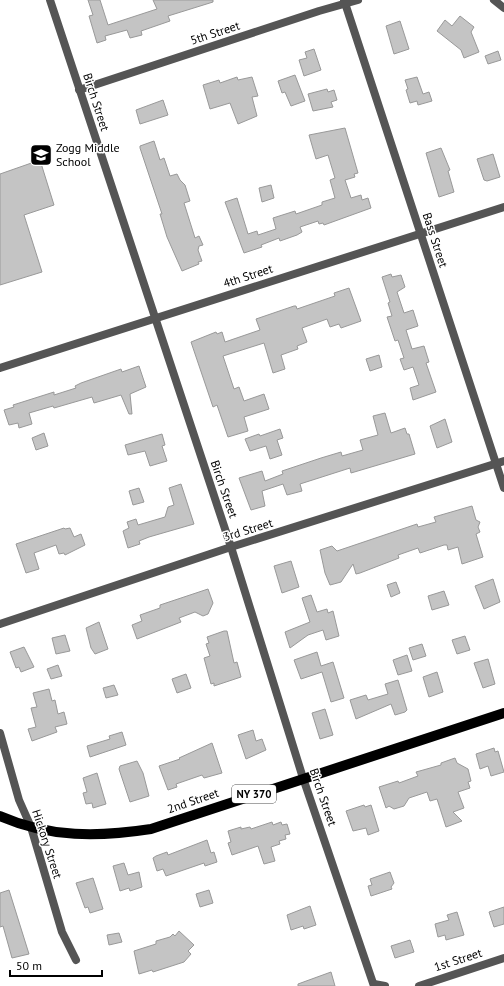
<svg xmlns="http://www.w3.org/2000/svg" width="504" height="986" font-family="'PT Sans',sans-serif">
	<rect width="100%" height="100%" fill="#fff"/>
	<g fill="#c4c4c4" stroke="#999">
		<path d="M88 0H100L108 25 157 9 153 0H213V2L168 16 170 21 141 31 142 35 130 38 127 30 105 36 106 40 97 43 89 16 93 15Z"/>
		<path d="M460 16 474 27 471 32 479 52 464 58 461 50 437 31 445 20 452 26Z"/>
		<path d="M400 21 409 49 394 54 386 26Z"/>
		<path d="M314 49 321 70 304 76 299 60 307 58 305 52Z"/>
		<path d="M498 51 501 60 488 64 485 56Z"/>
		<path d="M295 75 305 101 291 106 285 92 282 93 278 81Z"/>
		<path d="M237 77 238 80 252 77 258 96 252 97 257 116 238 124 230 103 210 109 203 85 219 80 220 83Z"/>
		<path d="M417 77 423 94 429 92 432 101 418 105 417 101 410 103 406 90 408 89 405 80Z"/>
		<path d="M327 89 328 92 334 90 337 100 331 102 333 107 313 111 308 94Z"/>
		<path d="M163 100 168 115 140 124 136 110Z"/>
		<path d="M345 128 358 173 354 174 355 177 345 180 351 198 361 195 362 200 368 198 371 208 324 225 323 223 319 224 318 221 300 227 302 232 297 235 280 241 279 238 261 245 262 247 244 253 225 202 237 198 248 234 257 231 258 235 276 229 273 218 295 211 296 214 322 205V202L335 198 330 180 335 178 328 155 316 159 309 135Z"/>
		<path d="M154 141 160 160 164 158 170 176 177 174 180 180 185 185 190 201 184 203 195 238 199 236 203 245 199 246 198 250 202 261 198 262 199 264 182 271 167 237 160 214H162L140 148V146Z"/>
		<path d="M441 148 450 170 448 171 454 192 439 197 426 153Z"/>
		<path d="M493 154 500 177 487 181 484 180 477 159Z"/>
		<path d="M40 160 54 205 24 215 42 272 0 285V174Z"/>
		<path d="M271 185 274 198 262 202 259 188Z"/>
		<path d="M391 274 392 277 401 275 405 287 397 292 404 313 413 310 418 326 406 330 412 349 424 346 429 362 426 363 436 392 413 400 410 388 419 385 413 367 404 370 400 359 404 358 398 340 395 341 387 317 392 316 388 303 390 302 382 277Z"/>
		<path d="M349 288 361 321 341 328 339 324 330 327 327 319 302 328 307 342 297 346 298 349 281 355 285 369 273 373 264 343 223 356 234 389 239 387 244 401 264 394 269 409 244 417 248 431 228 437 217 405 213 407 191 342 216 332 217 334 222 332 225 342 260 330 256 319 294 306H296L297 309 335 296 334 293Z"/>
		<path d="M379 355 382 367 370 371 366 359Z"/>
		<path d="M139 366 146 387 130 394 132 414H129L121 395 94 403 92 397 54 408 53 406 29 413 32 424 19 428 18 423 9 425 4 410 14 407 13 405 54 392V395L76 388 75 386 81 383 121 369 122 372Z"/>
		<path d="M385 413 391 433 405 428 407 434H409L415 454 351 473 350 468 300 484 302 491 287 495 283 484 262 491 265 506 251 510 239 478 262 471 265 481 283 474 282 471 321 458 341 452 342 456 363 450 360 440 378 435 373 416Z"/>
		<path d="M445 419 452 442 437 448 430 426Z"/>
		<path d="M280 429 283 438 277 440 282 455 270 459 266 446 250 451 245 439 259 434 260 436Z"/>
		<path d="M44 433 48 446 36 450 32 438Z"/>
		<path d="M162 434 165 445 162 446 167 461 150 466 145 451 128 455 125 445Z"/>
		<path d="M181 484 194 524 149 537 139 541 140 544 128 548 123 531 129 528 127 522 136 519 138 525 165 517 168 507 174 505 169 488Z"/>
		<path d="M139 488 144 502 133 505 129 491Z"/>
		<path d="M472 506 476 520 480 522 478 527 480 532 476 534 483 557 462 564 458 547 448 550 447 545H444L420 553 418 548 398 555 399 558 360 573 356 574 353 564 341 582 330 585 325 573 320 550 332 546 337 551 417 524 418 527 436 522 434 517Z"/>
		<path d="M64 528 65 529 70 528 74 537 81 534 85 545 65 555 64 553 59 554 56 545 34 553 39 569 26 573 16 544Z"/>
		<path d="M291 561 299 587 282 593 274 566Z"/>
		<path d="M493 579 500 602 484 609 475 586Z"/>
		<path d="M396 582 400 593 391 597 387 585Z"/>
		<path d="M208 589 213 603 208 614 203 616 195 612 179 618 181 622 137 639 132 625 142 621 140 615 160 608V605Z"/>
		<path d="M444 591 449 605 432 610 428 596Z"/>
		<path d="M311 595 317 612 327 609 328 613 333 611 339 636 326 640 323 630 308 635 290 648 285 632 310 622 302 598Z"/>
		<path d="M99 622 108 649 95 654 91 648 86 628Z"/>
		<path d="M224 631H227L234 663 237 662 241 677 214 686V683L211 684 204 658 210 656 206 644 209 643 207 637Z"/>
		<path d="M65 635 70 651 56 654 52 638Z"/>
		<path d="M465 636 470 650 457 654 452 640Z"/>
		<path d="M422 644 426 656 413 660 409 648Z"/>
		<path d="M24 647 34 667 21 672 19 667 16 668 10 652Z"/>
		<path d="M317 652 321 666 333 662 344 698 331 702 322 672 301 679 294 660Z"/>
		<path d="M407 655 412 671 398 675 393 660Z"/>
		<path d="M488 659 495 684 483 688 474 663Z"/>
		<path d="M58 665 62 676 51 679 47 669Z"/>
		<path d="M437 672 443 692 429 697 423 677Z"/>
		<path d="M186 674 191 688 177 693 172 679Z"/>
		<path d="M398 680 407 710 405 712 395 715 391 704 356 719 350 700 366 695 368 700 388 694 385 684Z"/>
		<path d="M114 685 118 695 106 698 103 688Z"/>
		<path d="M49 689 52 701 55 700 58 714 64 712 67 724 55 727 57 732 32 741 28 729 36 727 31 708 37 707 33 693Z"/>
		<path d="M325 709 333 735 320 739 312 713Z"/>
		<path d="M253 730 256 741 262 739 266 750 246 759 238 735Z"/>
		<path d="M122 732 126 745 90 757 87 746 110 739 109 736Z"/>
		<path d="M212 743 222 773 204 778 202 775 176 784 177 787 168 790 159 766 180 759 179 758Z"/>
		<path d="M494 748 495 752 498 751 504 772 491 776 488 766 480 769 476 754Z"/>
		<path d="M455 758 457 763 468 769 471 781 468 782 470 788 458 792 464 808 453 812 462 821 446 827 437 799 430 801 427 792 409 798 404 806 394 809 389 806 386 808 379 787 398 781 399 783 418 776 416 772 441 765V763Z"/>
		<path d="M137 761 143 773 149 796 130 802 119 769 120 766Z"/>
		<path d="M97 773 106 804 93 808 92 803 86 804 83 793 87 792 83 778Z"/>
		<path d="M364 805 365 807 371 805 379 831 368 835 366 828 353 831 346 811Z"/>
		<path d="M272 822 273 825 281 822 282 825 287 824 290 834 285 835 286 839 279 841 280 844 271 847 275 861 264 864 258 846 232 855 228 843 231 842 228 831 241 827V829L250 827 251 829Z"/>
		<path d="M207 840 211 853 214 852 217 862 205 866 204 863 166 876 163 869 157 871 153 858 156 856 167 852 168 855Z"/>
		<path d="M124 863 128 875 139 872 142 887 130 891 129 888 120 891 113 866Z"/>
		<path d="M390 872 394 883 391 887 392 889 371 896 368 886 372 885 370 879Z"/>
		<path d="M93 878 103 909 90 913 88 907 85 908 76 883Z"/>
		<path d="M9 890 29 954 12 958 3 926 0 927V893Z"/>
		<path d="M209 890 213 903 200 907 196 894Z"/>
		<path d="M310 906 316 925 304 929 303 926 291 930 287 915Z"/>
		<path d="M504 907V924L494 927 489 912Z"/>
		<path d="M457 912 464 935 446 940 445 935 438 937 435 924 449 920 447 915Z"/>
		<path d="M179 931 194 945 188 951 191 954 184 962 153 972 152 970 139 974 134 951 156 944V941L170 937 173 934 175 936Z"/>
		<path d="M119 933 122 942 109 945 107 935Z"/>
		<path d="M410 940 414 952 395 958 391 946Z"/>
		<path d="M331 972 335 986H298V984Z"/>
	</g>
	<g fill="none" stroke-linecap="round" stroke-linejoin="round">
		<g stroke="#555" stroke-width="8">
			<path d="M50 0 231 547 303 778 374 986"/>
			<path d="M344 0 504 488"/>
			<path d="M494 0 504 8"/>
			<path d="M79 90 319 11 358 0"/>
			<path d="M0 368 504 207"/>
			<path d="M0 624 231 547 504 461"/>
			<path d="M0 733 19 800 31 827 62 932 76 960"/>
			<path d="M374 984 385 986"/>
			<path d="M419 986 504 958"/>
		</g>
		<path stroke="#000" stroke-width="10" d="M0 816C50 838 99 837 151 829L504 713"/>
	</g>
	<defs>
		<g id="school-square" transform="scale(1.15)"><rect x="-9" y="-9" width="18" height="18" rx="4" fill="#000" stroke="#fff"/><path d="M0-5L7-2L0 1L-7-2ZM-4 1L0 2.5L4 1V4Q0 6-4 4Z" fill="#fff"/></g>
	</defs>
	<g fill-rule="evenodd">
		<use href="#school-square" x="41" y="155"/>
	</g>
	<g text-anchor="middle" stroke-width="3" stroke-linejoin="round" paint-order="stroke">
		<rect fill="#fff" stroke="#4c4c4c" stroke-width="1" x="232" y="785" width="44" height="18" rx="3"/>
		<g font-size="11" font-weight="bold" fill="#000">
			<text x="254" y="798">NY 370</text>
		</g>
		<g font-size="12" fill="#000" stroke="#fff">
			<text transform="translate(215 33) rotate(-18)" y="4">5th Street</text>
			<text transform="translate(96 102) rotate(72)" y="4">Birch Street</text>
			<text transform="translate(435 240) rotate(72)" y="4">Bass Street</text>
			<text transform="translate(248 276) rotate(-18)" y="4">4th Street</text>
			<text transform="translate(224 489) rotate(71)" y="4">Birch Street</text>
			<text transform="translate(248 530) rotate(-17)" y="4">3rd Street</text>
			<text transform="translate(323 797) rotate(71)" y="4">Birch Street</text>
			<text transform="translate(193 801) rotate(-19)" y="4">2nd Street</text>
			<text transform="translate(47 844) rotate(72)" y="4">Hickory Street</text>
			<text transform="translate(458 960) rotate(-18)" y="4">1st Street</text>
		</g>
		<g font-size="12" fill="#000" stroke="#fff" text-anchor="start">
			<text x="56" y="152">Zogg Middle<tspan x="56" dy="14">School</tspan></text>
		</g>
	</g>
	<path d="M10 970v6h92v-6" fill="none" stroke="#000000" stroke-width="2"/>
	<text x="16" y="970" font-size="12" fill="#000000" stroke="#ffffff" stroke-width="3" paint-order="stroke">50 m</text>
</svg>
